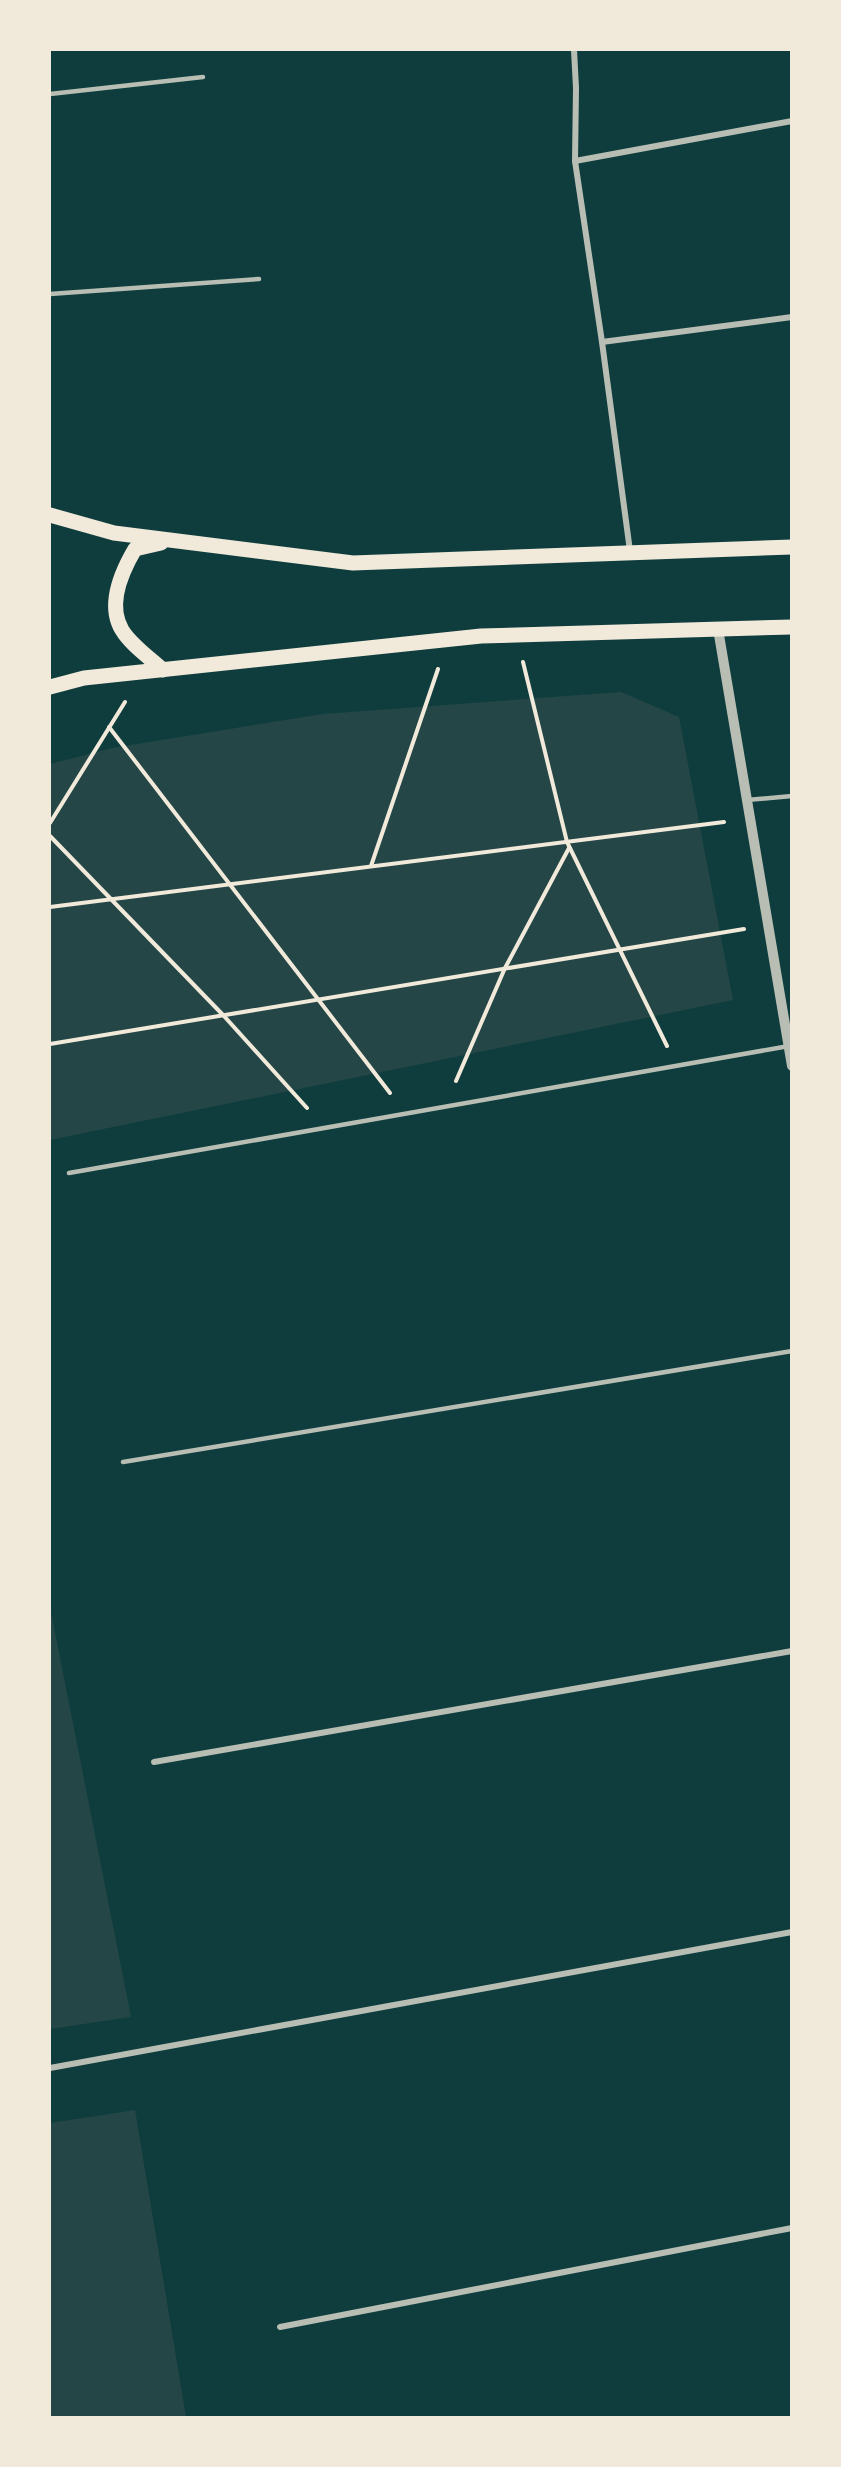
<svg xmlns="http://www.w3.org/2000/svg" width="841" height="2467" font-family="Commissioner,sans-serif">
	<rect width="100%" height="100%" fill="#0f3d3e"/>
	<g fill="#244646">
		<path d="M621 692 679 717 733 1000 50 1140V764L112 748 323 714Z"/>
		<path d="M50 1607 131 2017 50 2029Z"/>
		<path d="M135 2110 186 2417H50V2123Z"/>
	</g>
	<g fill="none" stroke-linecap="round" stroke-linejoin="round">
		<g stroke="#f1e9da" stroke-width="4">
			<path d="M523 662 567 842 667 1046"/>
			<path d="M109 727 390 1093"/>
			<path d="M50 823 125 702"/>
			<path d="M50 836 223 1015 307 1108"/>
			<path d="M371 866 438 669"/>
			<path d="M50 907 724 822"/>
			<path d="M50 1044 744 929"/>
			<path d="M456 1081 505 968 569 848"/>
		</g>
		<g stroke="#b8beb3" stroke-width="4.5">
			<path d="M50 94 203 77"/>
			<path d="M50 294 259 279"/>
			<path d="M747 800 792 796"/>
			<path d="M69 1173 789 1046"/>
			<path d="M123 1462 792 1351"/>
		</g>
		<g stroke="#b8beb3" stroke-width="6">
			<path d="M574 50 576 88 575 161 602 342 630 551"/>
			<path d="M575 161 792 121"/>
			<path d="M602 342 792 317"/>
			<path d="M154 1762 792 1651"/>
			<path d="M50 2068 792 1932"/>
			<path d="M280 2327 792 2228"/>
		</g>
		<path stroke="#b8beb3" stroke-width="10" d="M718 629 792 1066"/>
		<g stroke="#f1e9da" stroke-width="15">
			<path d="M50 515 114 533 353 563 792 547"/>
			<path d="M161 543 135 549C122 571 107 605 122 630 131 645 150 658 163 670"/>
			<path d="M50 687 84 678 481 636 792 627"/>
		</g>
	</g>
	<rect width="841" height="2467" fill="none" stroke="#f1e9da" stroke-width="102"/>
</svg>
